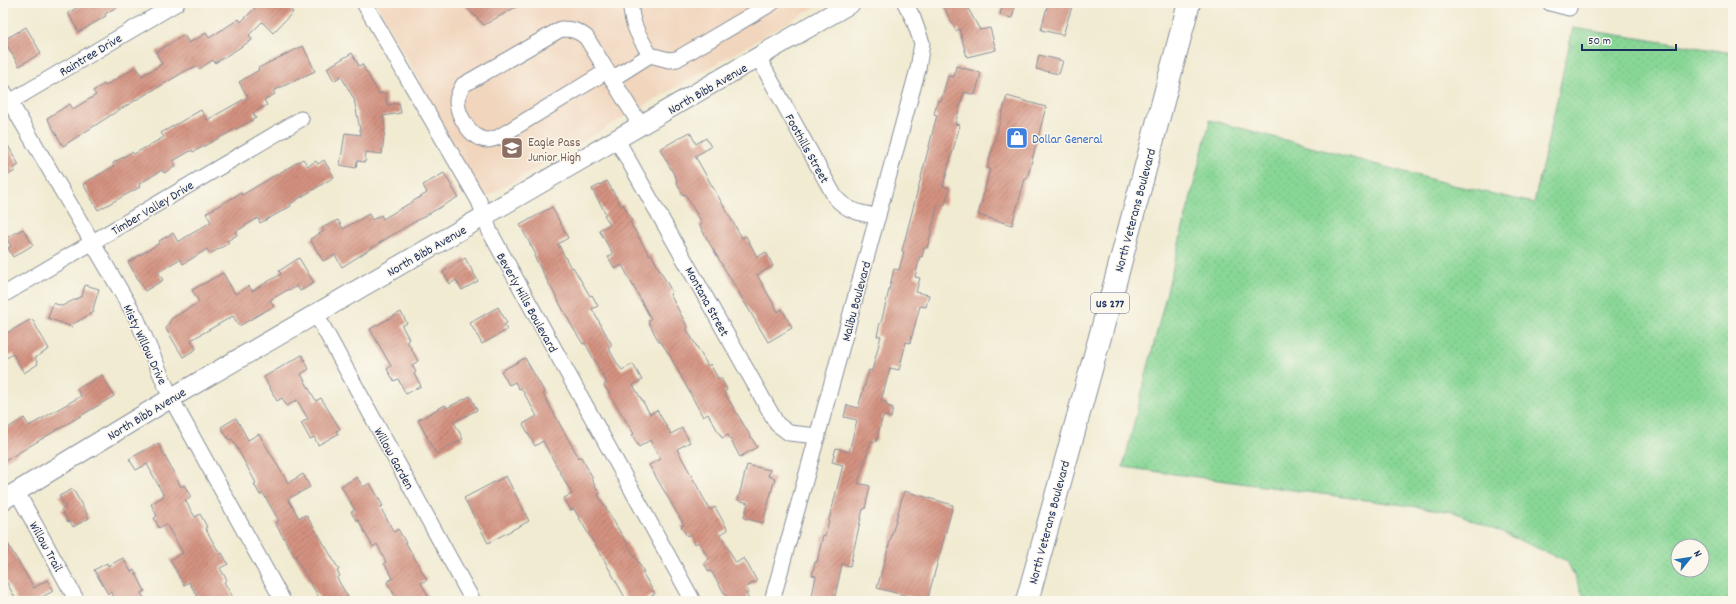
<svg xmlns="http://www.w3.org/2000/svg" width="1736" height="604" font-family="Dekko,sans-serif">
	<defs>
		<pattern id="grass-dots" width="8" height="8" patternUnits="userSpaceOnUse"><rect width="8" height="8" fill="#89d796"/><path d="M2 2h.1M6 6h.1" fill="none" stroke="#76b984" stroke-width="1.8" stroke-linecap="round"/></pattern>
		<pattern id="building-hatch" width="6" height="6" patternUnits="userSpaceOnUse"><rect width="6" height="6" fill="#d49280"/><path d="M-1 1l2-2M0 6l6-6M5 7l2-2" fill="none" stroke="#ab786c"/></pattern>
	</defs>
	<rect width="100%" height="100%" fill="#fbf7ec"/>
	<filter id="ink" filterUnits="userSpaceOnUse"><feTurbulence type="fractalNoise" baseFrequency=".025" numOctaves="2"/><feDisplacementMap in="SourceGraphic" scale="8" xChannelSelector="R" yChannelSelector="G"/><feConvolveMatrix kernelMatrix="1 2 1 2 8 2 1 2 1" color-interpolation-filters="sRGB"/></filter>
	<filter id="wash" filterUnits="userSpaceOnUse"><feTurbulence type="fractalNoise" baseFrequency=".012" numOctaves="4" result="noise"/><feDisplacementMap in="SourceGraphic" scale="16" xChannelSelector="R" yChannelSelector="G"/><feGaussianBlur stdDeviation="0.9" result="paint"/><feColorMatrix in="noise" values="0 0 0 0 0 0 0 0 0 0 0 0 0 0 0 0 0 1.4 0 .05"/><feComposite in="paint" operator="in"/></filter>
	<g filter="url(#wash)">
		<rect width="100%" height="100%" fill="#f1ebd2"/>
		<path fill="#f1d5bd" d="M376 3H822L479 201 427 95Z"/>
		<path fill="url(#grass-dots)" stroke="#52837a" fill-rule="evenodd" d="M1573 28 1733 53V601H1586L1567 561 1454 512 1123 467 1210 120 1453 185 1534 203ZM1678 546H1702V570H1678Z"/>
		<g id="blocks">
			<g fill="url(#building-hatch)">
				<path d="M85 3H123L105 14 106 16 79 32 68 13Z"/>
				<path d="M260 3H284L293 12 273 33 262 22 249 35 252 40 215 63 213 60 199 69 197 66 189 69 119 110 63 146 47 118 70 104 73 109 96 95 93 91 104 84 105 86 136 67 142 76 162 64 156 52 184 35 189 43 206 33 209 38 239 19 241 22Z"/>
				<path d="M462 3H523L484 25Z"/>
				<path d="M942 3H965L980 30 990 28 996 50 967 57 959 29 956 31Z"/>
				<path d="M1003 3H1016L1012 18 1000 15Z"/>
				<path d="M1048 3H1073L1063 35 1041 30Z"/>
				<path d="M26 27 41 53 19 66 4 40Z"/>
				<path d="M303 46 315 71 273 91 275 94 264 100 267 105 253 113 256 118 193 152 192 150 173 161 176 166 164 173 162 170 139 184 140 187 98 210 83 184 114 166 113 163 132 152 134 154 164 137 161 133 201 110 207 120 248 97 239 82 259 70 258 68Z"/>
				<path d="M352 53 359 66 362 64 379 94 385 93 387 105 399 103 401 113 383 116 385 128 382 154 366 152 365 162 357 161 356 168 340 165 345 133 361 135 354 99 341 76 334 81 327 68Z"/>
				<path d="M1039 55 1063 61 1059 74 1036 69Z"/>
				<path d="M956 66 981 73 975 95 964 92 955 124 960 125 943 186 949 188 945 205 938 204 927 248H924L922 257 920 256 915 277 920 278 916 292 929 295 926 307 920 306 910 343 906 342 899 370 890 368 881 401 887 403V406L893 408 891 418 884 416 882 419 876 442 871 441 858 483 870 486 865 509H863L850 566 842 564 834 601H811L816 576 812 575 815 562H817L823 535 825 536 843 465 832 462 836 448 849 452 857 420 844 417 847 405 858 408 869 370 872 371 881 336H877L880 323H881L894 269 899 270 904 252 902 251 937 115 934 114 938 100 941 101 948 76 954 77Z"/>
				<path d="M1007 96 1046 107 1027 179H1025L1012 225 978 215 990 169 987 168Z"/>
				<path d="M690 132 696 144 706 138 711 147 695 156 742 238 746 236 757 257 766 252 773 266 757 275 778 312 782 309 792 328 768 342 707 239 699 224 702 223 685 194 683 195 676 181 677 180 660 149Z"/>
				<path d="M3 137 19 165 13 168 15 171 3 178Z"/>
				<path d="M303 159 308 166 316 161 318 164 324 160 334 177 290 204 291 206 275 215 260 223 258 218 235 232 237 235 227 241 229 243 210 254 207 249 183 264 180 259 158 272 163 280 145 291 128 262 160 243 159 241 173 233 178 242 196 231 211 222 206 213 241 193 242 195Z"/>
				<path d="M444 173 458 197 392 235 342 267 335 255 323 261 310 239 324 231 322 228 338 220 343 229 369 214 372 220 381 215 383 219 427 193 423 185Z"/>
				<path d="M607 181 621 206 623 204 632 221 630 222 649 255 651 254 672 292 670 294 688 328H686L708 366 710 364 719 380 721 378 727 390 724 392 757 447 740 457 728 435 722 438 708 414 703 417 670 356 661 342H659L648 321 651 319 622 265 615 269 608 257 613 254 599 230 610 224 604 215 606 214 592 189Z"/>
				<path d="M552 207 568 238 558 244 571 268 573 267 590 296 592 295 598 306 592 309 612 345 608 347 618 365 622 370 633 364 642 380 633 385 650 414 657 410 671 434 682 428 690 442 677 449 710 510 715 507 728 530 720 534 736 563 744 558 757 581 746 587 749 593 746 594 750 601H729L711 571 709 572 704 563 709 559 699 542 695 544 690 534 687 536 681 526 684 525 649 465 661 459 650 440 639 447 632 435 634 434 604 385 607 383 585 343 583 344 573 328 534 256 536 255 520 225Z"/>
				<path d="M23 229 33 245 13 257 8 248 11 246 6 238Z"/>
				<path d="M299 258 314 283 300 291 297 286 290 290 289 289 270 300 274 306 239 326 233 316 191 340 196 349 183 357 166 329 171 319 199 302 192 290 223 273 235 294 249 286 252 291 281 274 279 271Z"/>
				<path d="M465 258 478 281 462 290 456 280 450 284 443 272Z"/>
				<path d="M85 285 99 289 93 309 94 312 73 324 72 327 48 318 53 303 62 306 82 296Z"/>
				<path d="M498 307 507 323 504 325 507 330 482 344 470 323Z"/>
				<path d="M401 312 407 323 402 326 409 339 407 341 418 361 412 365 416 372 414 374 421 386 406 394 398 379 394 381 387 369 391 366 370 329Z"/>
				<path d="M32 319 49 349 35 358 38 364 24 373 13 354 3 360V335Z"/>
				<path d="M302 355 309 369 301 374 316 401 321 398 340 429 336 431 338 434 318 445 314 437 310 439 301 423 308 419 297 400 287 406 282 398 277 401 264 377Z"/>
				<path d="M525 358 545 393 543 394 563 430 579 458 581 457 593 478 591 479 600 494 598 495 644 572H642L655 594 643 601H627L594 542H593L574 509 571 510 564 498 572 494 543 441 535 446 523 424 537 416 521 388 519 389 515 382 509 385 501 371Z"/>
				<path d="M102 375 114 396 3 462V431L24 418 29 426 81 396 77 389Z"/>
				<path d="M470 396 477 410 454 422 463 439 436 454 418 420 445 405 447 408Z"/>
				<path d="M236 418 248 440 259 434 288 483 303 474 310 487 288 499 299 518 306 515 326 547 339 570 337 571 340 576 337 578 350 601H321L275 523 279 521 263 493 260 495 254 484 256 483 232 439 229 440 221 427Z"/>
				<path d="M158 443 181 487 184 485 191 497 185 500 195 517 200 514 207 527 205 528 220 554 222 553 228 564 220 568 227 580 224 582 235 601H200L189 582 184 585 170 560 183 553 166 524 159 528 154 518 157 516 151 504 164 496 147 464 136 470 129 459Z"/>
				<path d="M747 465 770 470 768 476 775 478 763 523 744 518 748 503 738 500Z"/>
				<path d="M506 476 529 521 488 543 464 498Z"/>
				<path d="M357 477 363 487 370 483 383 506 380 507 394 532 398 529 427 580 421 583 431 601H398L387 582 393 578 384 563 386 562 377 544 373 547 358 520H356L351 512 355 510 341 486Z"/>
				<path d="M73 489 89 518 73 527 70 521 68 522 61 510 66 508 59 496Z"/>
				<path d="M904 491 953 505 927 601 877 588Z"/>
				<path d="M3 536 34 588 47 580 53 591 35 601H17L3 576Z"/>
				<path d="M123 558 131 572 134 570 145 591 141 593 146 601H116L111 592 108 594 94 570 107 563 108 566Z"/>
			</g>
		</g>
	</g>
	<g filter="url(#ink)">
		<use href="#blocks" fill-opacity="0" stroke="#868d98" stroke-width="1"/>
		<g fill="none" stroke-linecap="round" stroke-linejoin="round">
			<g stroke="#868d98" stroke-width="17">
				<g id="minor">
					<path d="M364 3 479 201 490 232 693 601"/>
					<path d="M631 3C630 23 640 38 650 55L669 60 677 59 772 3"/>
					<path d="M1550 3 1569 8"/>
					<path d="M758 57 835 197C847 211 861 214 878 216"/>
					<path d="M607 71 499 137C496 138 491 140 487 140 471 139 458 116 457 102 457 95 460 91 463 85L561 29C571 29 577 30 586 37L641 126"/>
					<path d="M612 79 650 55"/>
					<path d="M3 90 136 317 171 398 283 601"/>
					<path d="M3 106 177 3"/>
					<path d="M617 140 777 424 789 433 818 436"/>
					<path d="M3 295 301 119"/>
					<path d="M316 314 473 601"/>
					<path d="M17 492 77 601"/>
					<path d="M772 601 918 69 922 43 913 18 905 3"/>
				</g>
			</g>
			<g stroke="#868d98" stroke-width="21">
				<path id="major" d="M3 500 171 398 851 3"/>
			</g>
			<g stroke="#868d98" stroke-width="24">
				<path id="highway" d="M1027 601 1116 279 1189 3"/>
			</g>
			<use href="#minor" stroke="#fff" stroke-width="15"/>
			<use href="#major" stroke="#fff" stroke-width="19"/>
			<use href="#highway" stroke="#fff" stroke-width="22"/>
		</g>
	</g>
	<defs>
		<g id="shop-square" transform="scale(1.15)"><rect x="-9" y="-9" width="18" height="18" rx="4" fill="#3f7fe0" stroke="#fbf7ec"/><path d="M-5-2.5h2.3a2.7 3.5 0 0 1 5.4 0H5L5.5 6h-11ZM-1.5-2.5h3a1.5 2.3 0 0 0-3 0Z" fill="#fff"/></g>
		<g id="school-square" transform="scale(1.15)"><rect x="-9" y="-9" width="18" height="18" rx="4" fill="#8d6e63" stroke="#fbf7ec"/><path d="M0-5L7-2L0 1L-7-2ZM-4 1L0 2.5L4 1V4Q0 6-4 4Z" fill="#fff"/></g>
	</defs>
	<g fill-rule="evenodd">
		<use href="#shop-square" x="1017" y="138"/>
		<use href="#school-square" x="512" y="148"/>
	</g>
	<g text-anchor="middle" stroke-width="3" stroke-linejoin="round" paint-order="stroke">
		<rect fill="#fbf7ec" stroke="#5e6b89" stroke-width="1" x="1091" y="293" width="38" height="20" rx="3"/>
		<g font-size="12" font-weight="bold" fill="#1b2f5e">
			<text x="1110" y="307">US 277</text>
		</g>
		<g font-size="13" fill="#1b2f5e" stroke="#fbf7ec">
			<text transform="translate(90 54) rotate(-31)" y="5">Raintree Drive</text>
			<text transform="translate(707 88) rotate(-30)" y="5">North Bibb Avenue</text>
			<text transform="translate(808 148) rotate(61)" y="5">Foothills Street</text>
			<text transform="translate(152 207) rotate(-31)" y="5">Timber Valley Drive</text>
			<text transform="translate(1134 210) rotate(-75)" y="5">North Veterans Boulevard</text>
			<text transform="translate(426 250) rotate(-30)" y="5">North Bibb Avenue</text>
			<text transform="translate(708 301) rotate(61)" y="5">Montana Street</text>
			<text transform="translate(855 301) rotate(-75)" y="5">Malibu Boulevard</text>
			<text transform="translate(528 302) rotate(61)" y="5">Beverly Hills Boulevard</text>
			<text transform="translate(146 344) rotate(65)" y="5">Misty Willow Drive</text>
			<text transform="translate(146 413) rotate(-31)" y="5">North Bibb Avenue</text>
			<text transform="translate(395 458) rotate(61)" y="5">Willow Garden</text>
			<text transform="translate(1048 522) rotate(-75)" y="5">North Veterans Boulevard</text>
			<text transform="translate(47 546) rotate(61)" y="5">Willow Trail</text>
		</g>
		<g font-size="13" fill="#366cbe" stroke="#fbf7ec" text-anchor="start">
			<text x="1032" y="143">Dollar General</text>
		</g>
		<g font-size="13" fill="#785e54" stroke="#fbf7ec" text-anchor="start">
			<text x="528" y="146">Eagle Pass<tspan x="528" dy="15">Junior High</tspan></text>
		</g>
	</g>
	<rect width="1736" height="604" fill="none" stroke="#fbf7ec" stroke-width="16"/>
	<g transform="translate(1690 558) rotate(60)"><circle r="19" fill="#fbf7ec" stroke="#a1a7b3"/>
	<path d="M0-3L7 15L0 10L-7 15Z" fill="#1f6fb2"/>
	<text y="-6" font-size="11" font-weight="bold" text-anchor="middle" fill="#1b2f5e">N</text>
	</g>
	<path d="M1582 44v6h94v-6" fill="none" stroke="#1b2f5e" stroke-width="2"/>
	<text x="1588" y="44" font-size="12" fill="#1b2f5e" stroke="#fbf7ec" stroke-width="3" paint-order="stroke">50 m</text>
</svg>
